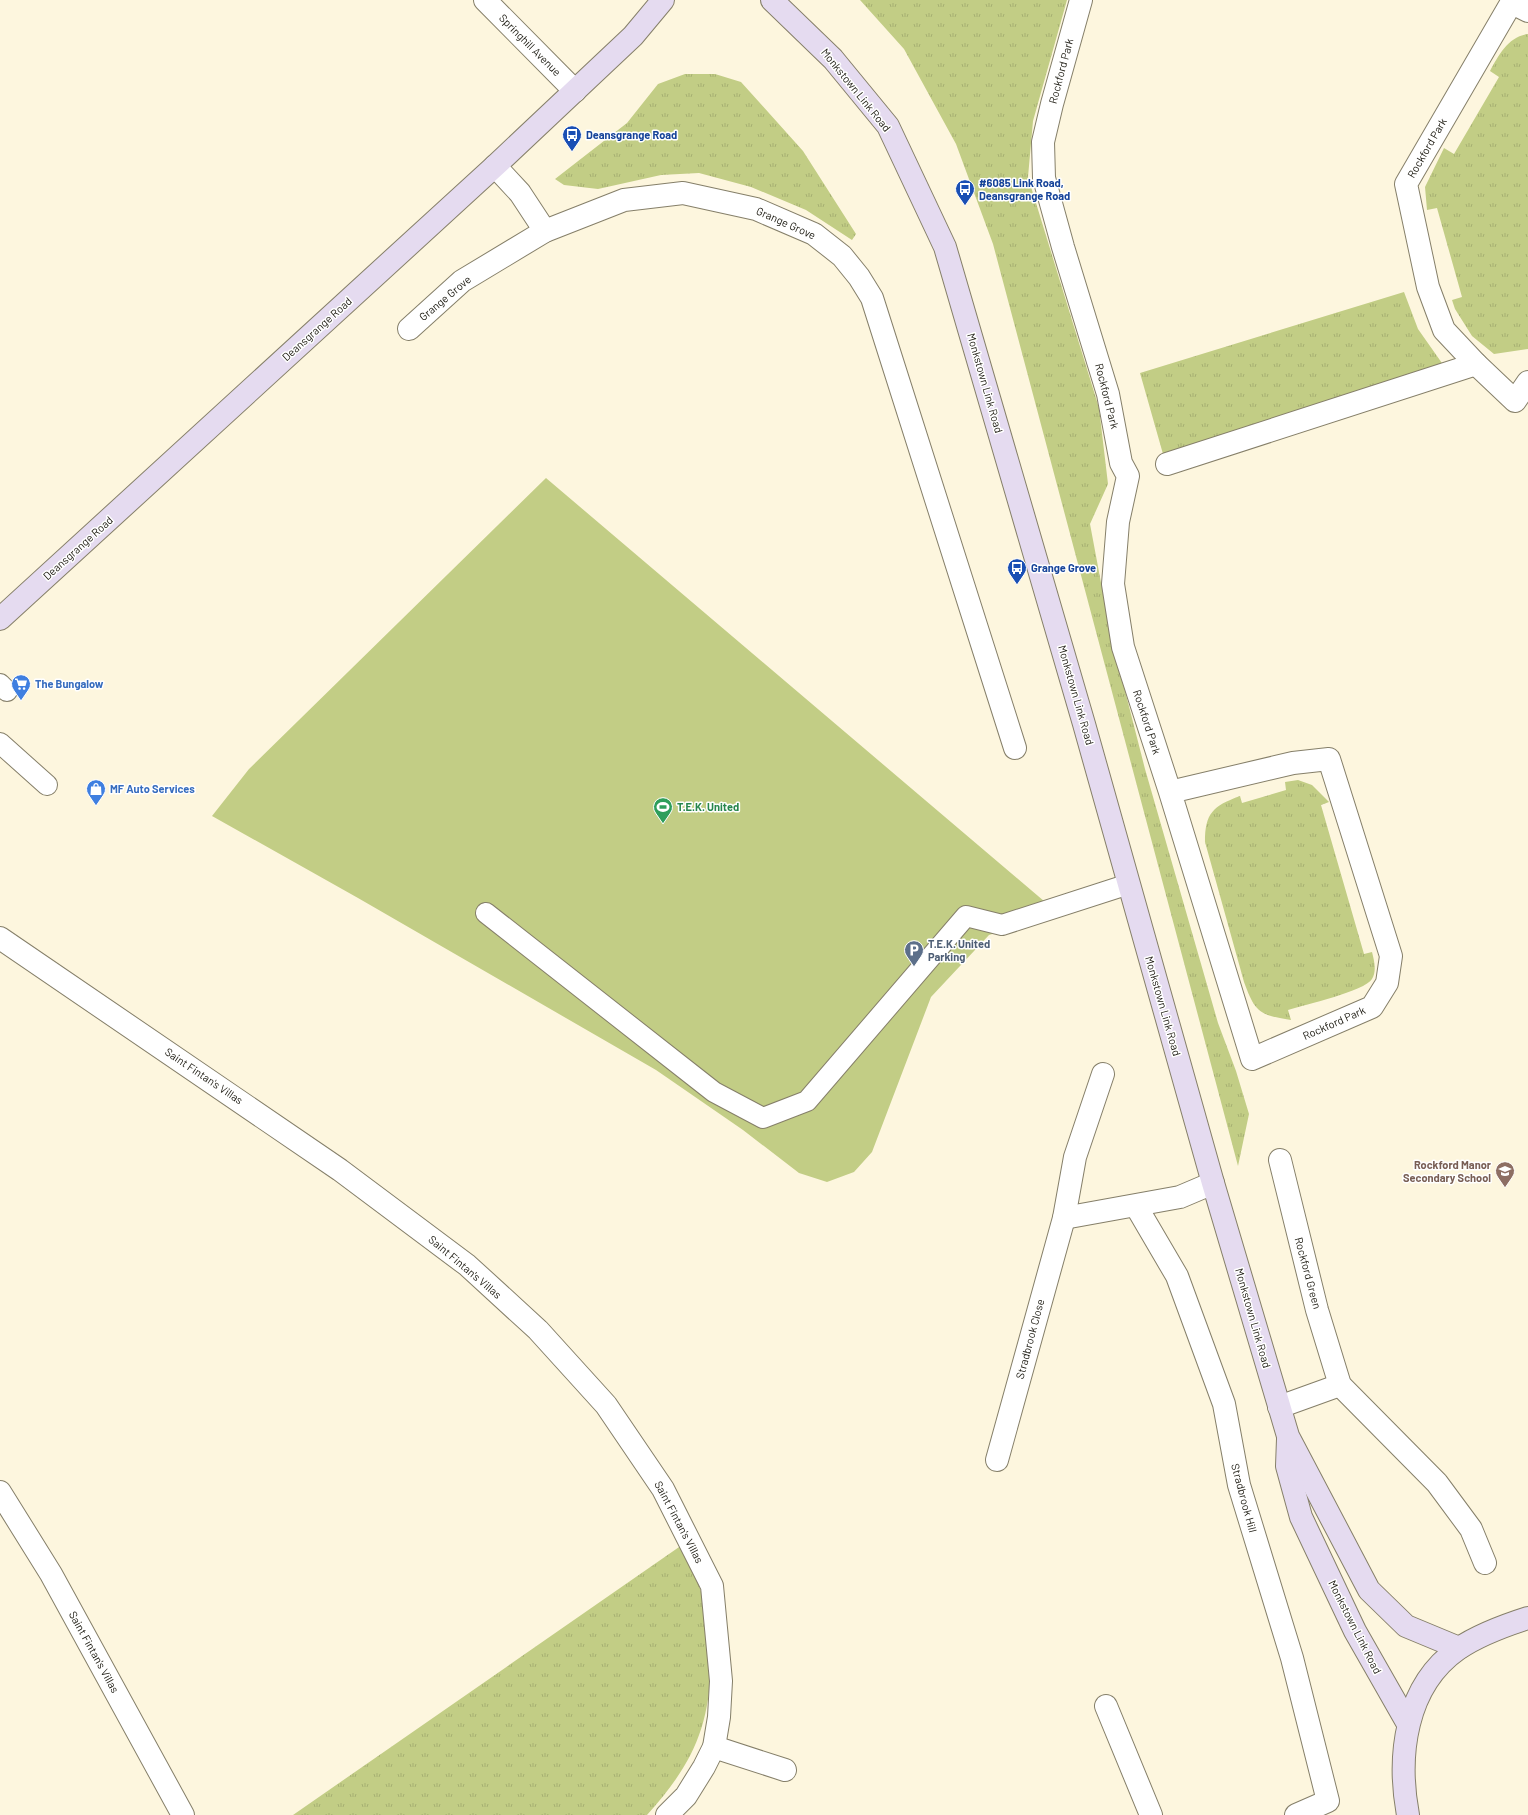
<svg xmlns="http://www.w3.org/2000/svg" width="1528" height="1815" font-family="Barlow,sans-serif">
	<defs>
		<pattern id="grass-tufts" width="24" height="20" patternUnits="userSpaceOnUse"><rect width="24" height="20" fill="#c2cd85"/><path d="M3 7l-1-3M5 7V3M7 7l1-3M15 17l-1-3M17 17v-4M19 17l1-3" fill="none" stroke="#a6af72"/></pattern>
	</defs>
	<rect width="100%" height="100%" fill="#fdf6de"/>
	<g fill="url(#grass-tufts)">
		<path d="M860 0H1067L1033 121 1028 177 1099 408 1108 484 1090 524 1111 636 1145 769 1218 1023 1236 1071 1249 1114 1238 1166 993 244 956 144 904 49Z"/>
		<path d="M1528 34V349L1494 354 1472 336 1455 309 1452 300 1462 297 1437 208 1427 210 1425 187 1444 148 1454 154 1499 77 1490 71C1499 55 1508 37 1528 34Z"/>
		<path d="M685 74H715L741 82 803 151 856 234 852 240 806 210 751 187 699 173 661 175 598 189 564 185 555 179 627 123 658 84Z"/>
		<path d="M1404 292 1418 329 1444 366 1163 454 1140 373Z"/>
		<path d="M1298 780 1312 785 1329 802 1321 805 1364 954 1372 952C1374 960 1377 971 1372 979 1365 991 1304 1005 1288 1010L1291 1020C1259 1015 1255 1012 1244 982L1205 842C1205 813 1213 806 1240 796L1242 803 1286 790 1285 782Z"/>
		<path d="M682 1545C695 1572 706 1601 711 1631 713 1642 711 1654 711 1665 709 1731 690 1767 647 1815H293Z"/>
	</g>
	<path fill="#c2cd85" d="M546 478 1058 913 989 935 931 997 872 1152 854 1172 827 1182 799 1173 743 1130 656 1070 358 898 212 816 249 769Z"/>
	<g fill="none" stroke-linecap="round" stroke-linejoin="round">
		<g stroke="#857f69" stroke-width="22">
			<g id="lane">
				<path d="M0 684 7 691"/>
				<path d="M0 743 47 785"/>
				<path d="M486 913 714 1092 763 1118 807 1101 966 916 1002 925 1129 884"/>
			</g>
		</g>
		<g stroke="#857f69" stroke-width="24">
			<g id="street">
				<path d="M485 0 575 91"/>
				<path d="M1081 0 1052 104 1043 142 1044 178 1063 247 1108 394 1121 463 1128 476 1118 522 1113 584 1123 647 1170 792 1252 1059 1372 1007 1387 983 1391 956 1329 759 1293 763 1170 792"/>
				<path d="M1513 0 1406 184 1428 287 1444 330 1476 364 1515 401 1528 382"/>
				<path d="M1512 3 1528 11"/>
				<path d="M495 166 520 193 545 231"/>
				<path d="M409 329 462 281 545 231 624 200 683 193 756 209 814 234 842 256 859 277 872 298 1015 748"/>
				<path d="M1167 464 1476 364"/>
				<path d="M0 938 340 1170 467 1265 538 1330 606 1405 663 1489 712 1586 721 1681 719 1717 714 1747 704 1767 686 1796 667 1815"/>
				<path d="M1280 1160 1317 1310 1340 1385 1437 1483 1471 1529 1485 1563"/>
				<path d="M1136 1206 1177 1276 1224 1404 1239 1485 1292 1658 1328 1801 1296 1815"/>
				<path d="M1064 1218 1180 1197 1213 1183"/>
				<path d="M1279 1407 1340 1385"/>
				<path d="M997 1460 1064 1218 1075 1157 1103 1074"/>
				<path d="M0 1492 51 1574 183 1815"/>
				<path d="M1106 1706 1151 1815"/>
				<path d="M714 1747 785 1770"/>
			</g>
		</g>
		<g stroke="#857f69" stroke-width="24">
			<g id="secondary">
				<path d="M772 0 833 59 888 126 945 247 1084 724 1213 1183 1288 1436 1369 1590 1406 1626 1459 1648"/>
				<path d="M0 619 495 166 633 36 663 0"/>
				<path d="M1288 1439 1287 1466 1301 1517 1355 1631 1408 1724"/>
				<path d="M1408 1815C1397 1756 1405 1686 1458 1649 1477 1636 1506 1625 1528 1618"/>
			</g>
		</g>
		<use href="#lane" stroke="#fff" stroke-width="20"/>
		<use href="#street" stroke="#fff" stroke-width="22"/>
		<use href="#secondary" stroke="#e5dbf0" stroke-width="22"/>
	</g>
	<defs>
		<g id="bus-pin" transform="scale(1)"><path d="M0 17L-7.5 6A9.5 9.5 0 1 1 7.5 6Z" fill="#1a4fb4" stroke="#fff"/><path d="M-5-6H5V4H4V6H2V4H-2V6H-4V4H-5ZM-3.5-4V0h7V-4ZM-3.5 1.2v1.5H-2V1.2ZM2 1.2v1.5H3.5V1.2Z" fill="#fff"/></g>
		<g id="supermarket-pin" transform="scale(1)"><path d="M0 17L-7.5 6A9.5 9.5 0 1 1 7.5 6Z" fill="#3f7fe0" stroke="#fff"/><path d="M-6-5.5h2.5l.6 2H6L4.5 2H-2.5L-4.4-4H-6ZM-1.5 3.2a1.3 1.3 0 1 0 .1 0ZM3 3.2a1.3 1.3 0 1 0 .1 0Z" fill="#fff"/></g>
		<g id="shop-pin" transform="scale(1)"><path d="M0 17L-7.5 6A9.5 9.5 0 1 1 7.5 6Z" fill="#3f7fe0" stroke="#fff"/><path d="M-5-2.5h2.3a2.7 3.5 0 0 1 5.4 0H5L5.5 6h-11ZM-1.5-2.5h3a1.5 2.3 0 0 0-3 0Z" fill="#fff"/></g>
		<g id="stadium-pin" transform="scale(1)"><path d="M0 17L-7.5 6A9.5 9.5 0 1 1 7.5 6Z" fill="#2e9e5b" stroke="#fff"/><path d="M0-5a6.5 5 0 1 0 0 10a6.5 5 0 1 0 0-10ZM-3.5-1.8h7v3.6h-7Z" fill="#fff"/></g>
		<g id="parking-pin" transform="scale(1)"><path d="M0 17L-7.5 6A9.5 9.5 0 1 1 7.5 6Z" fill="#5c6f8a" stroke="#fff"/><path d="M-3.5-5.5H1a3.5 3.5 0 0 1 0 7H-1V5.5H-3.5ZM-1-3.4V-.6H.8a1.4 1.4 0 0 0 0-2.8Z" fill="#fff"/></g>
		<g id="school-pin" transform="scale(1)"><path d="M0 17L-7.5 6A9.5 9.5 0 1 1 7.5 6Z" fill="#8d6e63" stroke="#fff"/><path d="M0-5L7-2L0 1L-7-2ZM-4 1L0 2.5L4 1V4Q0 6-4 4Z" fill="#fff"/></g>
	</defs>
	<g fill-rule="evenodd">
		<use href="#bus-pin" x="572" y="135"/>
		<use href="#bus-pin" x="965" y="189"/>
		<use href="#bus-pin" x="1017" y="568"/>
		<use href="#supermarket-pin" x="21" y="684"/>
		<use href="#shop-pin" x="96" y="789"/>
		<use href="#stadium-pin" x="663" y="807"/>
		<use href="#parking-pin" x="914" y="950"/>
		<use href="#school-pin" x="1505" y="1171"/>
	</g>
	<g text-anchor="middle" stroke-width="3" stroke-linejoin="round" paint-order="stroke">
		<g font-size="11" fill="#1c1a11" stroke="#fff">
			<text transform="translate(530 45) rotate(45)" y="4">Springhill Avenue</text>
			<text transform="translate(1061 71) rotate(-75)" y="4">Rockford Park</text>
			<text transform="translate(856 90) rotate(51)" y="4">Monkstown Link Road</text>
			<text transform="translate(1427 148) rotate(-60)" y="4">Rockford Park</text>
			<text transform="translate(786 223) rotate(24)" y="4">Grange Grove</text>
			<text transform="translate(445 298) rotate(-40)" y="4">Grange Grove</text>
			<text transform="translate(317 329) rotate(-42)" y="4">Deansgrange Road</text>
			<text transform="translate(985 383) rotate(74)" y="4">Monkstown Link Road</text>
			<text transform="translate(1107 396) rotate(76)" y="4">Rockford Park</text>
			<text transform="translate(78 548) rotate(-42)" y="4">Deansgrange Road</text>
			<text transform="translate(1076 695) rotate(74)" y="4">Monkstown Link Road</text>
			<text transform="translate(1147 722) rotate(72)" y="4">Rockford Park</text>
			<text transform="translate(1163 1006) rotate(74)" y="4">Monkstown Link Road</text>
			<text transform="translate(1334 1023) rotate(-24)" y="4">Rockford Park</text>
			<text transform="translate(204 1076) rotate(34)" y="4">Saint Fintan's Villas</text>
			<text transform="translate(465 1267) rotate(40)" y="4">Saint Fintan's Villas</text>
			<text transform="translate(1308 1273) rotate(75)" y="4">Rockford Green</text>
			<text transform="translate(1253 1318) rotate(74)" y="4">Monkstown Link Road</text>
			<text transform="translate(1030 1339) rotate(-75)" y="4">Stradbrook Close</text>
			<text transform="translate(1244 1498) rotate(75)" y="4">Stradbrook Hill</text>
			<text transform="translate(679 1522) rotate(62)" y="4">Saint Fintan's Villas</text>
			<text transform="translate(1355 1627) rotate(63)" y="4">Monkstown Link Road</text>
			<text transform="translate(94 1652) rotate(61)" y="4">Saint Fintan's Villas</text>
		</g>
		<g font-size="11" font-weight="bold" fill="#164399" stroke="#fff" text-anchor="start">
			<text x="586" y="139">Deansgrange Road</text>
			<text x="979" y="187">#6085 Link Road,<tspan x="979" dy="13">Deansgrange Road</tspan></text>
			<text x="1031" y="572">Grange Grove</text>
		</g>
		<g font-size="11" font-weight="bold" fill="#366cbe" stroke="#fff" text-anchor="start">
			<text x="35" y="688">The Bungalow</text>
			<text x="110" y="793">MF Auto Services</text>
		</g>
		<g font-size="11" font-weight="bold" fill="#27864d" stroke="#fff" text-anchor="start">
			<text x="677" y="811">T.E.K. United</text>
		</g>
		<g font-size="11" font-weight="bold" fill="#4e5e75" stroke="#fff" text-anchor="start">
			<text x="928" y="948">T.E.K. United<tspan x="928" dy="13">Parking</tspan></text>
		</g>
		<g font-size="11" font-weight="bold" fill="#785e54" stroke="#fff" text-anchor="end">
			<text x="1491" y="1169">Rockford Manor<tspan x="1491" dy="13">Secondary School</tspan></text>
		</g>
	</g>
</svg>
